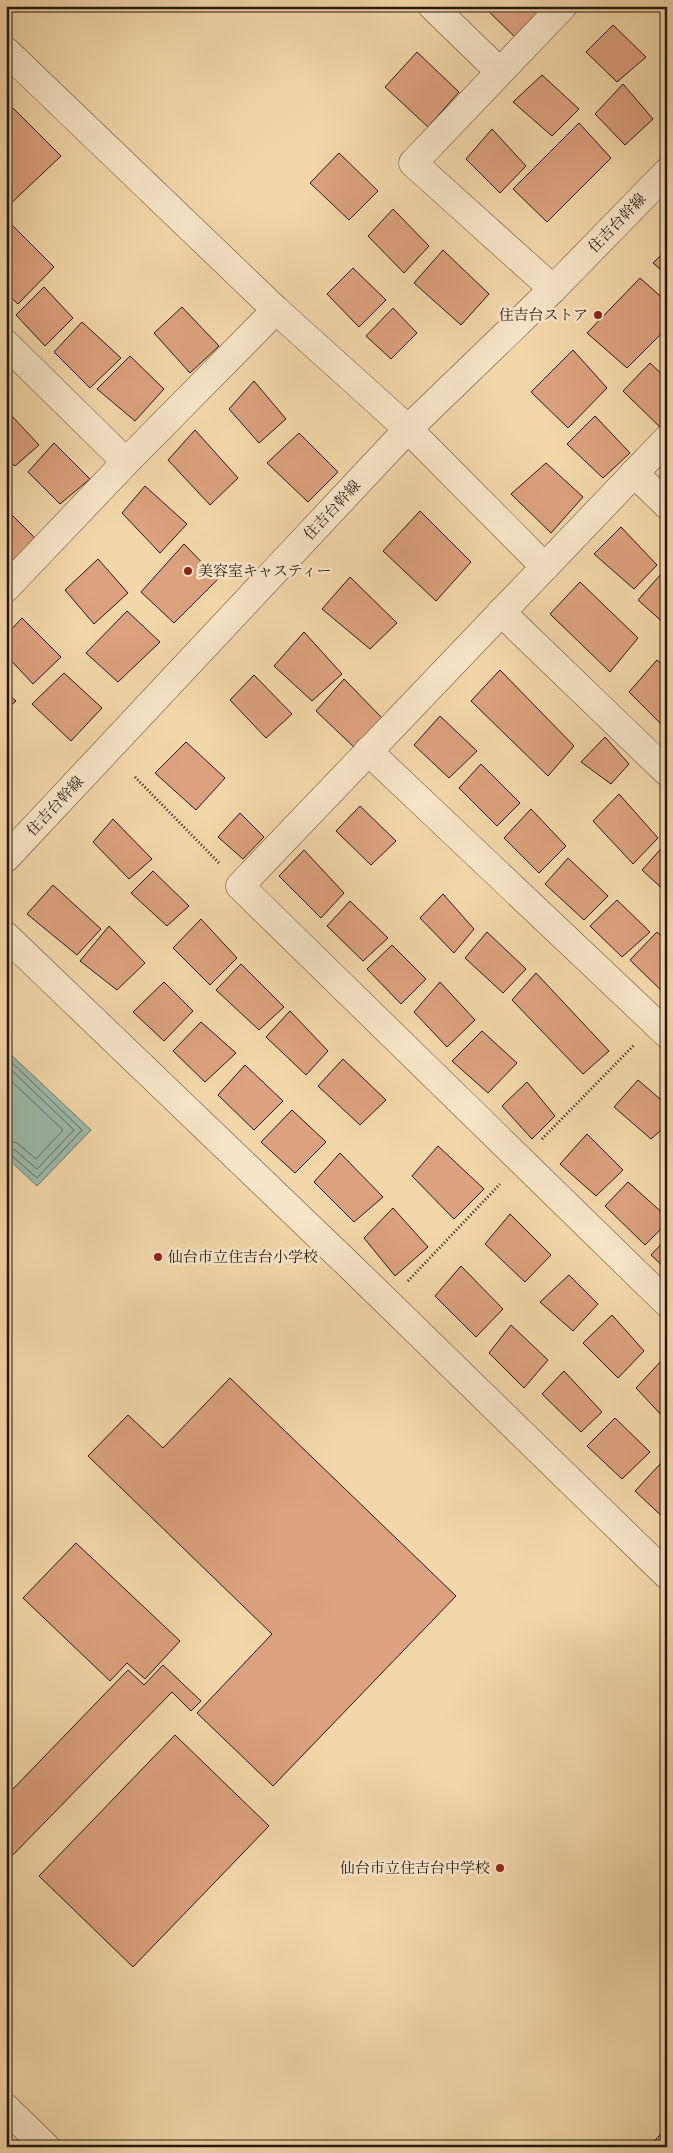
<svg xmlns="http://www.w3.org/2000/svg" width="673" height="2153" font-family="'Old Standard TT','Noto Serif JP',serif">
	<rect width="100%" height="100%" fill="#f3d7a9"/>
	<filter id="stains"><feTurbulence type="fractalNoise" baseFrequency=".004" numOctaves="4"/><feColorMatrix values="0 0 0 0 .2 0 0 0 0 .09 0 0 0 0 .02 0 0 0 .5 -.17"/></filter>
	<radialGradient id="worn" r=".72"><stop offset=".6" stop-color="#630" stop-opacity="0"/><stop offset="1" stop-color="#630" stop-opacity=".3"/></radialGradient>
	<path fill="#9bb9ab" stroke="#6b796e" d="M6 1050 91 1130 37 1186 6 1157Z"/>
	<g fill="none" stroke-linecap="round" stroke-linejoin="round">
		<g stroke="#60685e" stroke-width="1">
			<path d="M6 1057 82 1130 37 1178 11 1155 6 1154"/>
			<path d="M6 1065 74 1130 37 1169 15 1150 6 1148"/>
			<path d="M6 1076 63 1130 36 1159 17 1143 6 1140"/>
		</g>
	</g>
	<g fill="#dca17e" stroke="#241812">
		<path d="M483 6H534L541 13 517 39Z"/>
		<path d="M658 6H667V15Z"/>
		<path d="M613 25 646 57 617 82 586 52Z"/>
		<path d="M417 52 459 92 428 127 385 87Z"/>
		<path d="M542 75 579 109 552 136 513 102Z"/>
		<path d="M623 84 653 119 625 145 595 114Z"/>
		<path d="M13 108 61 156 6 208V114Z"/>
		<path d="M579 123 611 158 547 222 513 189Z"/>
		<path d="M492 129 526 166 500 193 466 159Z"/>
		<path d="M339 153 378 191 349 220 310 183Z"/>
		<path d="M393 209 429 246 404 273 368 236Z"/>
		<path d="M8 221 54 267 18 304 6 293Z"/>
		<path d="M667 249V275L653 263Z"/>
		<path d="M443 250 489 294 461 325 414 283Z"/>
		<path d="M353 268 386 300 359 327 327 294Z"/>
		<path d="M640 278 667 302V328L627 368 587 333Z"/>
		<path d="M44 287 73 318 45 346 16 315Z"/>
		<path d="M182 307 219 346 190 373 154 333Z"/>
		<path d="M393 308 417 333 391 359 366 336Z"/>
		<path d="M82 322 121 358 90 388 54 352Z"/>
		<path d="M573 350 607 388 568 428 531 392Z"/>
		<path d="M130 356 164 389 135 421 97 389Z"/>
		<path d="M650 363 667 379V430L665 432 623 391Z"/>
		<path d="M254 381 286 419 259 443 229 409Z"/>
		<path d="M10 414 39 445 15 466 6 458V418Z"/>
		<path d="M595 416 630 453 603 478 567 444Z"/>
		<path d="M195 430 238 478 210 505 168 460Z"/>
		<path d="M299 433 338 472 308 502 267 463Z"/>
		<path d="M54 443 90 479 60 504 28 472Z"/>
		<path d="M546 463 583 497 551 533 511 494Z"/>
		<path d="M145 486 187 524 160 553 122 513Z"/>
		<path d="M6 509 36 539 8 566 6 564Z"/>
		<path d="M420 511 471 562 436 601 383 551Z"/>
		<path d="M621 527 657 565 634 589 594 554Z"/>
		<path d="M184 544 218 579 174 623 141 592Z"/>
		<path d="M98 559 128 593 94 624 65 590Z"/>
		<path d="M662 573 667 577V626L638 600Z"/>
		<path d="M350 577 397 623 370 649 322 609Z"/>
		<path d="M580 582 638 638 610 672 550 614Z"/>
		<path d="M127 611 160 642 118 682 86 653Z"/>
		<path d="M22 618 61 657 33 684 6 655V635Z"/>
		<path d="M304 632 342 674 312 701 274 666Z"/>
		<path d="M657 660 667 669V730L629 692Z"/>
		<path d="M500 670 574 746 548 776 471 701Z"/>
		<path d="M64 673 102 708 71 741 32 704Z"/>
		<path d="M254 675 292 714 266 738 230 700Z"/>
		<path d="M344 679 385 721 356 749 316 711Z"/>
		<path d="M6 692 16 701 6 710Z"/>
		<path d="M440 716 477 751 449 778 414 745Z"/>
		<path d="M605 737 629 764 611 784 581 762Z"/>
		<path d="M186 742 225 778 196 810 155 773Z"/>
		<path d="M481 764 520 803 497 826 459 788Z"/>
		<path d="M619 794 658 838 633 864 593 821Z"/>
		<path d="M360 806 396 841 371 865 336 831Z"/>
		<path d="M531 809 566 846 539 873 504 838Z"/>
		<path d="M240 813 264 837 243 859 218 837Z"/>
		<path d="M113 819 152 859 129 879 93 842Z"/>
		<path d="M667 842V893L642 870Z"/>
		<path d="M304 850 344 893 321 918 279 876Z"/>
		<path d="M568 858 608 896 584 920 545 884Z"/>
		<path d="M153 871 189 906 167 926 131 893Z"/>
		<path d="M53 885 101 929 77 955 27 914Z"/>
		<path d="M443 894 474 929 454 953 420 918Z"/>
		<path d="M617 900 650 932 622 957 590 926Z"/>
		<path d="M350 901 388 938 363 961 327 926Z"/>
		<path d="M201 919 237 958 210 985 173 948Z"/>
		<path d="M109 926 145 963 117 990 80 961Z"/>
		<path d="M487 932 526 969 503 993 465 958Z"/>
		<path d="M657 932 667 941V996L630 960Z"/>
		<path d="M392 945 426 979 401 1004 367 969Z"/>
		<path d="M241 964 284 1007 259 1030 216 990Z"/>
		<path d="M536 973 609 1051 583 1074 512 1000Z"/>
		<path d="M164 982 193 1011 164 1041 133 1012Z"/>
		<path d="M440 982 475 1020 447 1047 414 1012Z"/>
		<path d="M290 1011 328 1051 306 1075 266 1037Z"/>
		<path d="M201 1022 236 1053 205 1082 173 1051Z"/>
		<path d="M482 1031 517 1063 488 1093 452 1061Z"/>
		<path d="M343 1059 386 1100 360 1125 318 1086Z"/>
		<path d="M245 1065 283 1101 254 1130 218 1095Z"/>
		<path d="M638 1080 667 1105V1125L651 1139 614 1107Z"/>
		<path d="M527 1082 555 1116 532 1139 502 1106Z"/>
		<path d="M292 1110 326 1142 295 1173 261 1142Z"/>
		<path d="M587 1134 623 1170 596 1196 560 1164Z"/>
		<path d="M438 1146 484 1189 454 1219 412 1176Z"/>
		<path d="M667 1147V1158L661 1153Z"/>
		<path d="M340 1153 383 1197 354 1222 314 1182Z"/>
		<path d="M628 1182 667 1217V1223L645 1245 605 1206Z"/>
		<path d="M393 1208 428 1247 395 1276 364 1238Z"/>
		<path d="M510 1214 551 1255 525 1282 485 1244Z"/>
		<path d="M667 1238V1270L651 1255Z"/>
		<path d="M461 1266 503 1309 476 1337 435 1296Z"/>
		<path d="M569 1275 598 1304 573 1331 540 1302Z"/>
		<path d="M612 1315 644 1351 618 1378 583 1343Z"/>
		<path d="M511 1325 548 1360 524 1388 489 1353Z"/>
		<path d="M663 1359 667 1363 666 1420 636 1388Z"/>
		<path d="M564 1371 602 1412 581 1432 542 1394Z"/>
		<path d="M230 1378 456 1596 273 1786 197 1713 272 1634 88 1456 128 1415 163 1448Z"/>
		<path d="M615 1418 650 1452 622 1479 587 1446Z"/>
		<path d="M661 1463 667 1469V1521L635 1491Z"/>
		<path d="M76 1543 180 1641 145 1679 127 1663 110 1681 23 1598Z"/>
		<path d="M163 1665 201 1701 191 1711 172 1692 6 1862V1782L13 1789 128 1670 144 1685Z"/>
		<path d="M175 1735 269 1826 133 1967 39 1876Z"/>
		<path d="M667 2128V2147H648Z"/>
	</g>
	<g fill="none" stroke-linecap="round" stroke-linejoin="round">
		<g stroke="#584838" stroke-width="29">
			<g id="minor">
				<path d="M432 6 499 71"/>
				<path d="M553 289 413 163 563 6"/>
				<path d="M6 344 126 462"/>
				<path d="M408 429 545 567"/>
				<path d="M667 439 240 886 667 1303"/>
				<path d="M634 473 667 505"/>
				<path d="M6 588 126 462 276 310"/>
				<path d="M501 612 667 772"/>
				<path d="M368 751 667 1034"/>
				<path d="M6 936 351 1267 667 1575"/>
			</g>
		</g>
		<g stroke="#584838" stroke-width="29">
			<g id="tertiary">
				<path d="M6 51 276 310 408 429"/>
				<path d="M6 858 408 429 553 289 667 172"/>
				<path d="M6 2108 46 2147"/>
			</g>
		</g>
		<g stroke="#241812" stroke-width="3" stroke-dasharray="1 2.5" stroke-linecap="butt">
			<path d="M135 777 219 863"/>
			<path d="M542 1139 634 1045"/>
			<path d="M408 1281 500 1184"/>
		</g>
		<use href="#minor" stroke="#f7e5c7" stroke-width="28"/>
		<use href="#tertiary" stroke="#f7e5c7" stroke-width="28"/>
	</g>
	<g fill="#8f2418" stroke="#f7e5c7" stroke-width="2">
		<circle cx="598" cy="315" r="5"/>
		<circle cx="188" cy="571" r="5"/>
		<circle cx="158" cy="1257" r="5"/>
		<circle cx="500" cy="1868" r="5"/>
	</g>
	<g text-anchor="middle" stroke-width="5" stroke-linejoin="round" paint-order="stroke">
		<g font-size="15" fill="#241812" stroke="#f7e5c7">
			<text transform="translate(617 223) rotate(-46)" y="5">住吉台幹線</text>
			<text transform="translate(332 510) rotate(-47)" y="5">住吉台幹線</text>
			<text transform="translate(55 806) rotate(-47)" y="5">住吉台幹線</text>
		</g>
		<g font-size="15" fill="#241812" stroke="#f7e5c7" text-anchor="end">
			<text x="588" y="320">住吉台ストア</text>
			<text x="198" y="576" text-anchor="start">美容室キャスティー</text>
			<text x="168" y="1262" text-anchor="start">仙台市立住吉台小学校</text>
			<text x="490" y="1873">仙台市立住吉台中学校</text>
		</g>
	</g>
	<rect width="673" height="2153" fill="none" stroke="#f3d7a9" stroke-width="25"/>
	<rect x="8" y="8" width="658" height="2138" fill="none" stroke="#241812" stroke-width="2.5"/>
	<rect x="12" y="12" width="648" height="2128" fill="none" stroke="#241812"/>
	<rect width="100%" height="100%" filter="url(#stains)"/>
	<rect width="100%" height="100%" fill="url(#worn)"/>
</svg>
